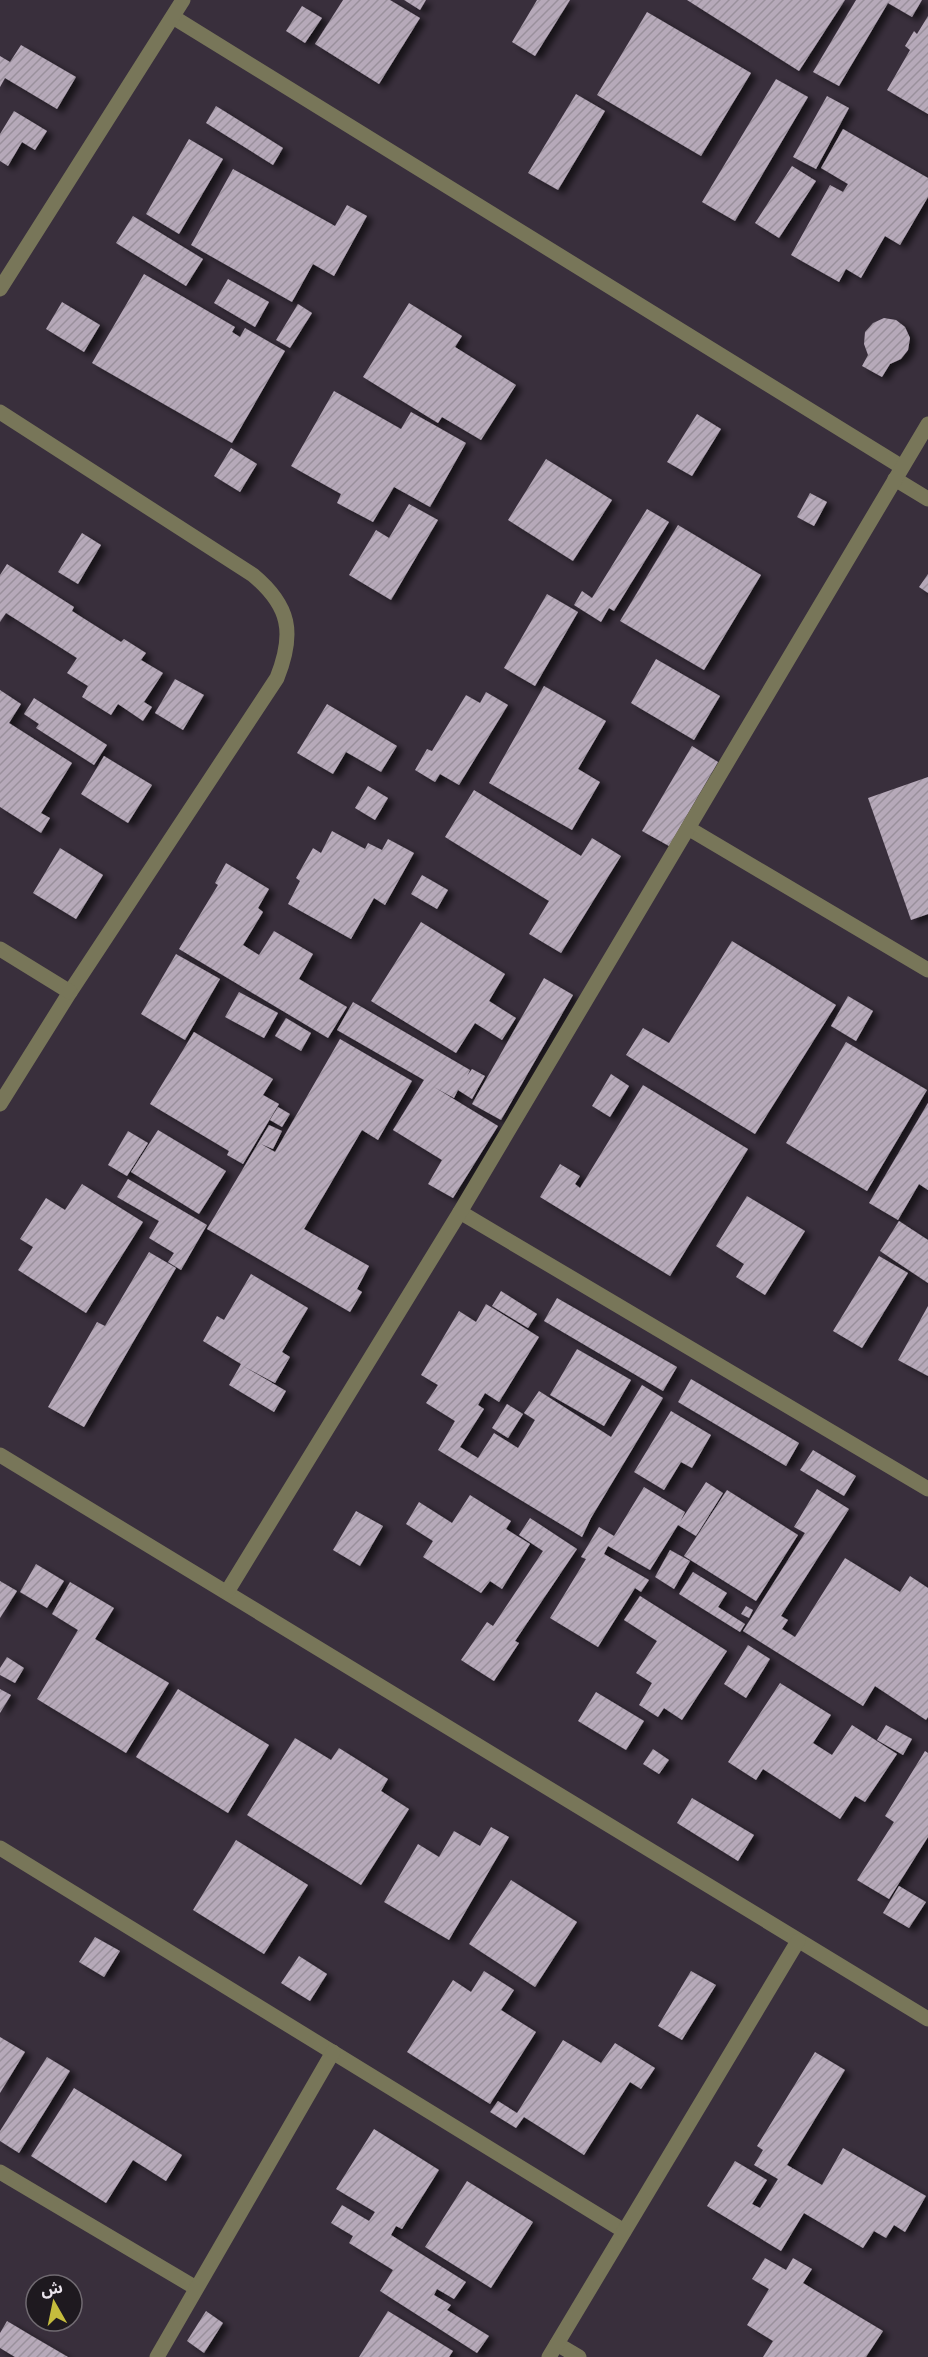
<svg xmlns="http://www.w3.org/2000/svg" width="928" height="2357" font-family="'Noto Sans','Noto Sans Arabic',sans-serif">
	<defs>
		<pattern id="building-hatch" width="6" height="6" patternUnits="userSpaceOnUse" patternTransform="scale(1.5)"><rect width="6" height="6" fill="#b6a9b9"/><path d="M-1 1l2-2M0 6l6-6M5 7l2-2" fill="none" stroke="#9a909c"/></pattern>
		<filter id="shadow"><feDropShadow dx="6" dy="4" stdDeviation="3" flood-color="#0009"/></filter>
	</defs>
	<rect width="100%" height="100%" fill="#392f3c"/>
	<g fill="url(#building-hatch)" filter="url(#shadow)">
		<path d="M343 0H390L420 18 379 84 315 44Z"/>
		<path d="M404 0H426L420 10Z"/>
		<path d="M537 0H570L535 56 512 42Z"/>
		<path d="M687 0H845L799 71Z"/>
		<path d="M856 0H922L912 17 888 3 839 86 813 72Z"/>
		<path d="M302 6 322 18 305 43 286 31Z"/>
		<path d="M647 12 751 73 701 156 597 95Z"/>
		<path d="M928 16V114L887 90 910 50 905 46 914 31 917 34Z"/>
		<path d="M21 45 76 77 57 109 5 78 0 87V56L10 62Z"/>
		<path d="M776 79 808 97 735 221 702 202Z"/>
		<path d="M576 94 605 111 558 190 528 173Z"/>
		<path d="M827 96 849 108 816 169 793 157Z"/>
		<path d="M216 106 283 148 273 165 206 123Z"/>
		<path d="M14 111 47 131 35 150 22 142 8 166 0 161V134Z"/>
		<path d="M843 129 928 178V197L900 245 885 236 861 278 846 269 839 282 791 255 830 185 843 192 848 184 821 168Z"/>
		<path d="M189 139 223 159 179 234 146 214Z"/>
		<path d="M792 166 816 181 779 238 755 223Z"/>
		<path d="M233 169 335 226 347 205 367 216 334 276 313 264 292 302 191 245Z"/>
		<path d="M133 216 203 259 186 286 116 243Z"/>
		<path d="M144 274 235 327 232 332 240 337 245 328 285 351 232 443 92 363Z"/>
		<path d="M228 279 269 302 255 327 214 303Z"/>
		<path d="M62 302 100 325 84 352 46 329Z"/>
		<path d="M409 303 462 336 455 347 516 385 481 440 442 417 438 423 363 377Z"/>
		<path d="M298 304 312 313 290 348 276 340Z"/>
		<path d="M884 318 896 320 905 327 910 338 908 350 901 359 890 364 882 377 862 366 868 355 864 344 865 332 873 323Z"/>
		<path d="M334 391 401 429 411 412 466 443 430 507 394 487 373 522 337 503 341 494 291 466Z"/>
		<path d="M697 414 721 429 692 476 667 462Z"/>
		<path d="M231 448 257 464 240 492 214 476Z"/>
		<path d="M546 459 612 500 573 561 508 520Z"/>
		<path d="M810 493 827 502 814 526 797 517Z"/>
		<path d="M409 504 438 520 391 600 349 575 376 530 389 538Z"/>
		<path d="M647 509 669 522 614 611 609 608 601 622 574 605 582 591 592 598Z"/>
		<path d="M678 525 761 575 704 670 620 621Z"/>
		<path d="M82 533 101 545 78 584 58 572Z"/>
		<path d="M7 564 74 607 72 611 121 642 124 639 146 653 141 660 163 673 144 702 152 707 143 721 118 704 111 715 82 697 88 686 67 673 77 658 6 613 0 622V575Z"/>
		<path d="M928 574V593L919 587Z"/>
		<path d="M547 594 578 612 535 686 504 668Z"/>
		<path d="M656 659 720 696 694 740 631 703Z"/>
		<path d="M175 679 204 695 183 730 155 713Z"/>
		<path d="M544 686 606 721 578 769 600 782 572 830 489 783Z"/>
		<path d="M0 690 21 704 9 723 72 763 41 813 50 818 41 833 0 807Z"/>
		<path d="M486 692 508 705 459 785 440 774 435 782 415 770 427 749 432 751 466 695 480 703Z"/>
		<path d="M34 698 107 745 94 765 36 728 39 724 24 714Z"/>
		<path d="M327 704 397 746 381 772 346 752 333 774 297 753Z"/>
		<path d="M692 746 718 762 669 846 642 831Z"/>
		<path d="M104 756 152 785 128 823 81 794Z"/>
		<path d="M928 777V914L911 920 868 798Z"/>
		<path d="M368 786 388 798 375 820 355 808Z"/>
		<path d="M474 790 581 856 592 838 621 856 561 953 529 934 549 901 445 837Z"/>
		<path d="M332 831 365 849 368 843 382 850 388 839 414 853 385 905 374 898 351 939 288 904 300 881 296 878 313 848 321 853Z"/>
		<path d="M60 848 103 875 76 919 33 893Z"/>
		<path d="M226 863 269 889 258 908 263 912 243 945 259 955 274 931 313 954 299 979 347 1007 328 1038 179 949 218 885 215 883Z"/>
		<path d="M422 875 448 890 437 909 411 894Z"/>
		<path d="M421 922 505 974 489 1001 516 1018 502 1040 475 1023 456 1053 371 1001Z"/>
		<path d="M732 941 836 1005 755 1134 626 1055 643 1028 669 1043Z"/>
		<path d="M176 954 220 979 185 1040 141 1014Z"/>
		<path d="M544 978 573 995 501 1120 472 1104Z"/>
		<path d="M239 992 278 1013 264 1038 225 1017Z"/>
		<path d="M848 996 873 1011 856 1041 831 1026Z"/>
		<path d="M353 1002 470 1070 467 1076 472 1069 485 1076 472 1099 458 1090 454 1098 434 1087 498 1126 453 1198 428 1184 442 1160 393 1130 424 1080 337 1030Z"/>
		<path d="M286 1018 311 1033 301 1051 275 1036Z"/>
		<path d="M194 1032 273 1079 263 1095 279 1104 243 1164 227 1155 229 1151 150 1104Z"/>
		<path d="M340 1039 412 1081 378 1140 362 1130 304 1229 369 1266 357 1289 362 1292 350 1312 207 1229 269 1125 282 1131 273 1149 261 1144 275 1152Z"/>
		<path d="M846 1042 927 1090 867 1191 786 1143Z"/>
		<path d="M611 1074 629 1086 610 1117 592 1106Z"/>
		<path d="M643 1085 748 1149 670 1276 540 1197 560 1164 580 1176 575 1184 580 1188Z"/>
		<path d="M928 1103V1190L919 1184 898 1220 869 1203Z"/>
		<path d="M278 1107 290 1114 282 1127 270 1120Z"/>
		<path d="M158 1130 226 1171 199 1214 131 1172Z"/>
		<path d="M128 1131 148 1143 127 1176 108 1165Z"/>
		<path d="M128 1179 207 1225 181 1270 168 1262 174 1253 149 1238 159 1221 117 1197Z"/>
		<path d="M82 1184 143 1222 86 1313 18 1270 33 1247 20 1239 46 1198 65 1210Z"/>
		<path d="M747 1196 805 1231 765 1295 736 1277 744 1264 716 1246Z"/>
		<path d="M899 1221 928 1240V1283L880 1251Z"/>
		<path d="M149 1252 176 1268 84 1427 48 1407 97 1322 105 1326Z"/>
		<path d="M879 1256 908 1273 862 1348 833 1331Z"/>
		<path d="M251 1274 308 1308 282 1352 290 1357 275 1383 243 1366 286 1391 274 1412 229 1385 241 1364 203 1341 217 1316 224 1320Z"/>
		<path d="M501 1291 537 1314 528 1328 492 1306Z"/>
		<path d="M557 1298 677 1367 663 1391 544 1321Z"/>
		<path d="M486 1304 539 1337 499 1402 485 1393 478 1405 484 1409 460 1447 478 1458 494 1433 518 1448 535 1420 524 1413 539 1391 611 1437 642 1385 663 1398 591 1518 582 1537 438 1450 455 1421 426 1403 438 1385 421 1375 459 1311 476 1322Z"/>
		<path d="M928 1306V1376L898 1360Z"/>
		<path d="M577 1349 631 1380 604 1426 550 1395Z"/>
		<path d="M691 1379 799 1443 786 1466 678 1402Z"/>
		<path d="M507 1404 523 1414 508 1438 492 1428Z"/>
		<path d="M671 1411 711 1435 692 1468 681 1462 664 1490 634 1472Z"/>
		<path d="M813 1450 856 1476 844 1496 800 1470Z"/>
		<path d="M706 1482 723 1493 696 1536 678 1525 650 1570 608 1546 604 1554 649 1580 641 1592 635 1588 598 1647 550 1618 586 1559 581 1557 599 1527 614 1536 644 1487 685 1512 680 1522Z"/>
		<path d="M817 1489 849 1509 781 1616 788 1620 782 1629 795 1637 845 1558 900 1592 910 1576 928 1588V1717L926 1720 875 1686 863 1706 743 1631 805 1533 794 1527Z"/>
		<path d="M727 1490 798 1535 756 1601 684 1556Z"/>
		<path d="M470 1495 511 1521 506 1529 530 1544 502 1589 490 1581 481 1593 423 1557 433 1541 406 1524 419 1502 452 1523Z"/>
		<path d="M356 1511 383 1526 360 1566 333 1550Z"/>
		<path d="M530 1518 577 1549 515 1641 519 1643 494 1681 461 1660 487 1622 493 1626 543 1551 519 1535Z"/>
		<path d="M670 1550 690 1561 674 1589 655 1577Z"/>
		<path d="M36 1564 64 1581 47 1608 20 1592Z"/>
		<path d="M693 1572 727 1593 718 1607 745 1624 740 1632 679 1594Z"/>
		<path d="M0 1581 17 1591 0 1618Z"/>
		<path d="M70 1582 114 1608 95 1639 169 1683 126 1753 37 1699 78 1630 52 1614Z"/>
		<path d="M640 1596 727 1651 682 1720 664 1708 658 1717 639 1705 652 1683 636 1673 657 1641 624 1620Z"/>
		<path d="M746 1606 753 1610 749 1618 741 1614Z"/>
		<path d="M748 1645 770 1659 746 1698 724 1684Z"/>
		<path d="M7 1657 24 1668 15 1683 0 1675V1668Z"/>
		<path d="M780 1683 831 1715 813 1743 832 1755 852 1725 897 1754 865 1802 855 1796 840 1819 763 1769 756 1780 728 1762Z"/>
		<path d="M0 1689 11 1695 0 1713Z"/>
		<path d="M178 1689 269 1745 228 1813 136 1757Z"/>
		<path d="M596 1692 644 1721 626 1750 578 1721Z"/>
		<path d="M886 1725 912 1739 903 1755 877 1740Z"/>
		<path d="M295 1738 331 1760 339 1748 388 1779 381 1791 409 1809 361 1885 247 1815Z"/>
		<path d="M653 1749 669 1760 659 1774 643 1764Z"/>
		<path d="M925 1751 928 1753V1837L889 1899 857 1880 894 1822 885 1816Z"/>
		<path d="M692 1798 754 1835 738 1861 677 1823Z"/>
		<path d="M491 1827 509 1837 449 1940 384 1902 418 1844 439 1857 454 1831 480 1846Z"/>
		<path d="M236 1840 308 1885 264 1954 193 1910Z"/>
		<path d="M511 1880 577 1922 535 1987 469 1944Z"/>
		<path d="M899 1886 926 1902 909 1928 883 1913Z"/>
		<path d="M95 1937 120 1951 104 1977 79 1962Z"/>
		<path d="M299 1956 327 1974 310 2001 281 1983Z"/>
		<path d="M484 1971 514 1990 501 2010 536 2032 490 2104 407 2052 453 1980 471 1992Z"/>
		<path d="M691 1971 716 1985 682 2040 658 2026Z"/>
		<path d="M0 2037 25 2052 0 2093Z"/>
		<path d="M563 2040 601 2063 615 2043 655 2068 641 2089 630 2082 584 2155 524 2117 516 2128 490 2112 498 2101 517 2113Z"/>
		<path d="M815 2052 845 2070 787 2165 822 2185 843 2148 926 2196 905 2232 894 2225 886 2238 874 2231 863 2248 804 2213 781 2251 707 2206 735 2161 767 2180 752 2204 760 2208 778 2179 754 2165 763 2150 757 2146Z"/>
		<path d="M47 2057 70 2071 19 2153 0 2141V2131Z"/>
		<path d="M74 2088 182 2155 166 2181 133 2160 106 2203 31 2156Z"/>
		<path d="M374 2129 439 2170 402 2229 396 2226 391 2235 466 2282 454 2299 437 2289 434 2295 451 2305 447 2310 489 2336 477 2353 380 2291 393 2270 349 2243 353 2236 331 2223 342 2205 369 2221 375 2212 336 2189Z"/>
		<path d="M467 2181 533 2222 491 2288 425 2247Z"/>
		<path d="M765 2258 786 2270 793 2258 812 2269 803 2283 883 2331 866 2357H763L773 2341 747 2325 769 2289 752 2279Z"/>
		<path d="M206 2311 223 2323 204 2353 187 2341Z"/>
		<path d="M388 2311 453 2351 449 2357H359Z"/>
		<path d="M7 2321 32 2336 68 2357H15L0 2348V2333Z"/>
	</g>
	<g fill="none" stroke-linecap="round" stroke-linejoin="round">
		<g stroke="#787659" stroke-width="15">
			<path d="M173 17 902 467"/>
			<path d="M0 289 183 0"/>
			<path d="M0 412 253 575C290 606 295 633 277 678L70 992 0 1104"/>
			<path d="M895 479 928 499"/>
			<path d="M688 828 928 970"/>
			<path d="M0 949 70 992"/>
			<path d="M460 1212 928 1489"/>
			<path d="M0 1455 928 2019"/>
			<path d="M227 1592 460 1212 928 424"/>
			<path d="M0 1848 624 2231"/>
			<path d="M0 2172 196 2288"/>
			<path d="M557 2344 579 2357"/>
			<path d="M157 2357 333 2052"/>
			<path d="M549 2357 798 1941"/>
		</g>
	</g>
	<g transform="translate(54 2303) rotate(351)"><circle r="28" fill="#1e191f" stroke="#706a71" stroke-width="1.5"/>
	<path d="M0-4.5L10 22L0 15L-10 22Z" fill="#c5bc3d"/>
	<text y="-9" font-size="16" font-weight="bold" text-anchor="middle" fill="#eae3ec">ش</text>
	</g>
</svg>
